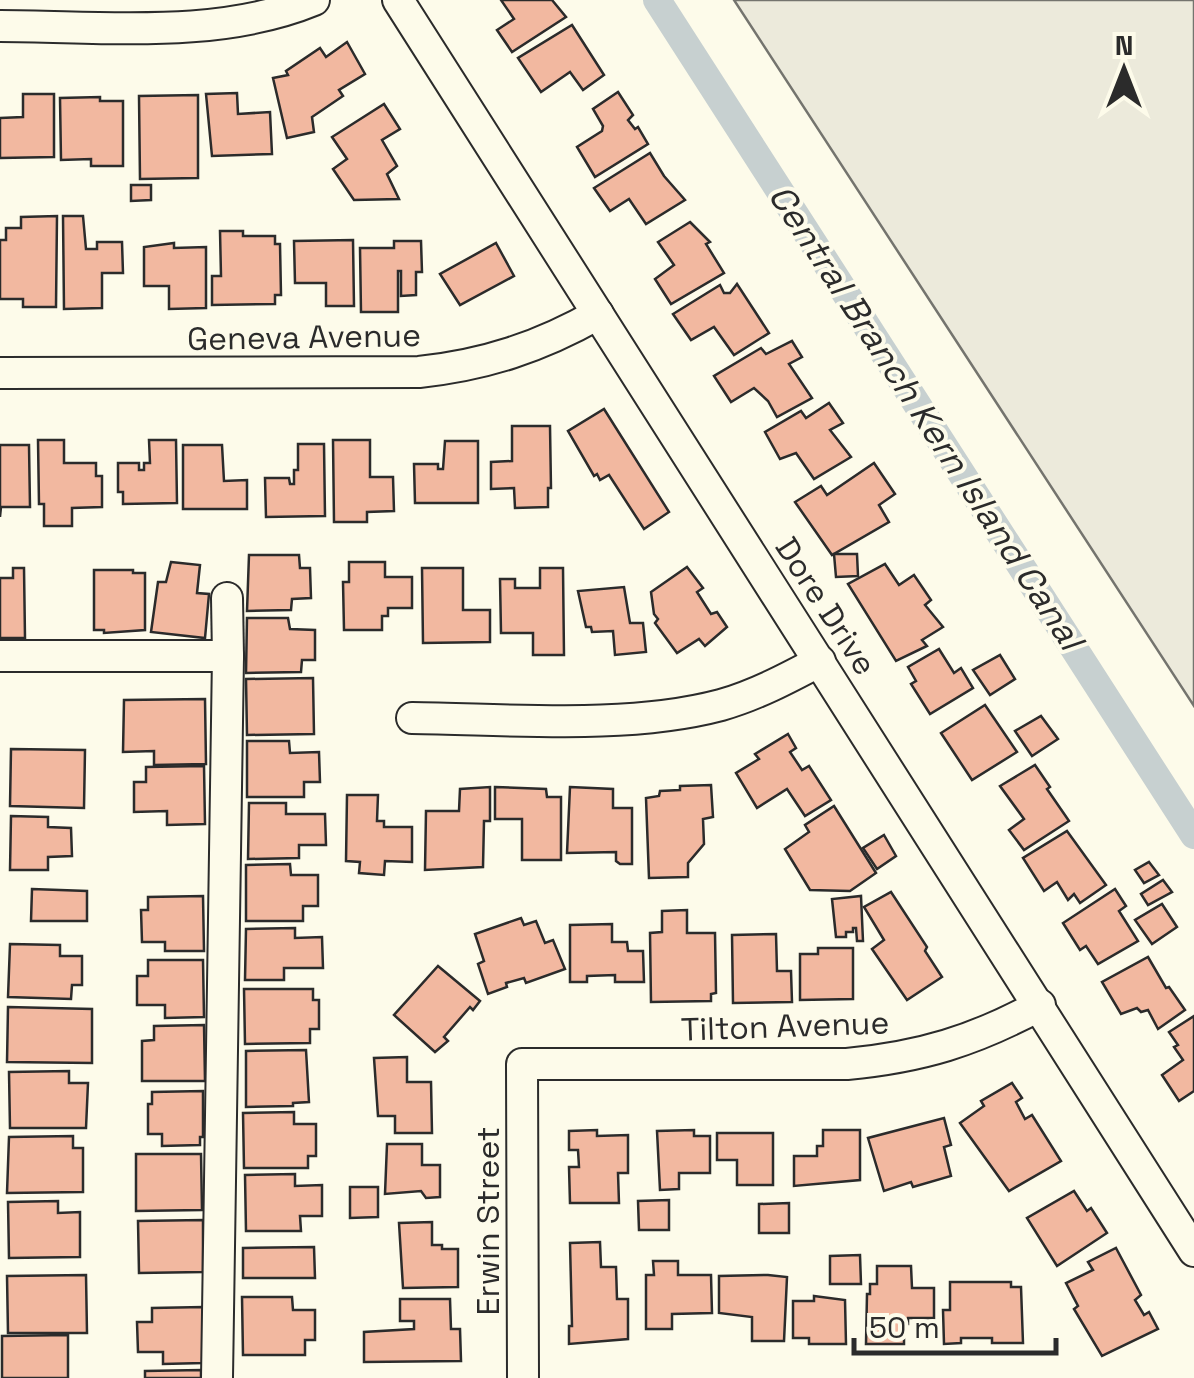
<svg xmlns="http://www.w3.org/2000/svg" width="1194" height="1378" font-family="'Space Grotesk',sans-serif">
	<rect width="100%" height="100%" fill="#fdfbea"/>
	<path fill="#eceadb" stroke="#74746e" stroke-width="2.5" d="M734 0H1194V706Z"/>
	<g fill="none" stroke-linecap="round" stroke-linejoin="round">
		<path stroke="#c7d0d0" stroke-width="28" d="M657 0 1194 835"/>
	</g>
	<g fill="#f2b8a0" stroke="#2b2b2b" stroke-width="2.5">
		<path d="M501 0H552L566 17 512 52 497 30 514 19Z"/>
		<path d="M572 25 604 75 583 90 570 72 541 92 518 58Z"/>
		<path d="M347 42 365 74 339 90 343 96 312 117 314 132 287 138 273 78 288 75 286 71 320 48 326 57Z"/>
		<path d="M618 92 633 115 628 120 635 129 638 127 648 144 595 177 577 147 602 131 603 126 593 109Z"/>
		<path d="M237 93 238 114 270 112 272 154 212 156 206 94Z"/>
		<path d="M23 94H54V157L0 158V118L23 117Z"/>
		<path d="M198 95V178L140 179 139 96Z"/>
		<path d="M100 97V101H123V166H91V159L61 160 60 98Z"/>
		<path d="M384 104 400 129 382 140 397 166 387 174 399 199 354 200 333 169 347 159 332 137Z"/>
		<path d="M650 153 664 176 685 200 646 224 629 199 610 211 594 188Z"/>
		<path d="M131 185H151V200L131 201Z"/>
		<path d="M57 216 56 307H23V299H0V240H6V228H21V217Z"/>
		<path d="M63 216H83L86 249H97V242H122L123 273H102V308L64 309Z"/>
		<path d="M690 222 710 242 706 244 724 273 671 304 655 279 674 265 658 242Z"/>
		<path d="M220 231H243V236H275V244H280L281 295H275V304L212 305V276H221Z"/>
		<path d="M353 240 354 306H326V283H295L294 241Z"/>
		<path d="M394 241H421L422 272H416V295L401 296V271H398V312H361L360 248H394Z"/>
		<path d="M174 243V248L206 247V308L169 309V286H144V247Z"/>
		<path d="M496 243 514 276 460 305 440 274Z"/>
		<path d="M737 284 769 333 734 355 714 327 691 340 673 314 720 285 724 293H730Z"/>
		<path d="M792 341 802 357 789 364 812 398 777 417 768 401 754 388 731 402 714 376 761 348 766 354Z"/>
		<path d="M829 403 843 423 830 430 851 457 814 479 796 453 780 459 765 432 801 411 806 418Z"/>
		<path d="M604 409 669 512 644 529 609 475 600 480 597 474 594 476 568 431Z"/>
		<path d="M512 426H550L551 488H548V507L515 508 514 488 491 489V462L512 461Z"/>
		<path d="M38 440H64V463H96V476H102V507L72 508V526H44V504H39Z"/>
		<path d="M149 440H176L177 503 123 504V492H118V463H139V470H144V463H150Z"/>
		<path d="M333 440H370V477H393L394 511 367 512V522H334Z"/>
		<path d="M445 441H478V503H415L414 464H438V469H443Z"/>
		<path d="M298 444H324L325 516 266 517 265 478H289L290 484H294V470H298Z"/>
		<path d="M0 445H29L30 507H1L0 517Z"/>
		<path d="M183 445H222L224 481 247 480V509H183Z"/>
		<path d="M874 463 895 494 879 505 889 522 832 555 795 502 821 486 827 495Z"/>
		<path d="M834 554H857L858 576 836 577Z"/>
		<path d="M249 555H299L300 568H310L311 598 292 599 291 610 247 611Z"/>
		<path d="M171 562 200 565 197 593 209 594 205 638 151 632 158 582H166Z"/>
		<path d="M349 562H385V577H412V608H388V616H382V630H344L343 582H349Z"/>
		<path d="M885 564 899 585 914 575 931 600 925 605 943 627 922 640 927 646 896 661 848 584Z"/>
		<path d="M687 567 703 588 697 592 711 614 717 612 727 627 705 646 699 639 677 653 655 623 658 619 654 614 651 592Z"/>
		<path d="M13 568H24L25 638H0V578H13Z"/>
		<path d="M422 568H463V610H490V642L423 643Z"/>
		<path d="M540 568H563L564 655H533V633H501L500 579H515V588H540Z"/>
		<path d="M94 570H133V573H145V630L104 633V630H94Z"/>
		<path d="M624 587 630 623H643L646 652 615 655 613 631 592 632 591 627H586L578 591Z"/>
		<path d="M247 618H288L290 629 315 630V660H302L301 672 246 673Z"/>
		<path d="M939 649 954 673 961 668 973 688 930 714 911 684 916 681 908 667Z"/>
		<path d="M1000 655 1015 679 990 695 973 670Z"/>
		<path d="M313 678 314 734 247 735 246 679Z"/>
		<path d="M205 699 206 764 154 765V751L123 752 124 700Z"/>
		<path d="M985 705 1017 752 972 780 941 733Z"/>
		<path d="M1041 716 1058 739 1032 756 1015 731Z"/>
		<path d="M788 734 796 748 790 752 802 770 809 766 831 800 805 816 787 789 757 808 736 773 759 759 755 754Z"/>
		<path d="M247 741H289L290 753 319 752 320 782H304V797H247Z"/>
		<path d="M11 749 85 750 84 808 10 806Z"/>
		<path d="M1035 765 1050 787 1047 789 1069 821 1024 850 1009 830 1024 819 1000 786Z"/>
		<path d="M204 766 205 824 167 825V811L134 812V782H146V767Z"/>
		<path d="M711 785 713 817 703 819 704 844 688 863V877L649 878 646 798 659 796 660 791 680 790V786Z"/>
		<path d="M490 787V821H484L483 867 425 870 426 811H459L460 789Z"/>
		<path d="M495 787 546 789 547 797H561V860H522V819H495Z"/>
		<path d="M570 787 613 789V808H632V864H620L616 861V852L567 853Z"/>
		<path d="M347 795H378L377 821H384V827H412V862L385 861 384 875 359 873 360 862 346 861Z"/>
		<path d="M249 803H286V814H325L326 845H299V858L248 859Z"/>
		<path d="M834 806 876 873 850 891 810 890 785 849 809 832 805 825Z"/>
		<path d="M11 816 48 817V827L71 828 72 856 48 857V870H10Z"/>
		<path d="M1067 831 1106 885 1080 903 1074 894 1068 900 1057 882 1044 891 1023 858Z"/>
		<path d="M884 835 896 856 877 869 863 848Z"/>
		<path d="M1149 862 1159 875 1144 883 1135 870Z"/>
		<path d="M290 864 291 875H318V906H303V921H246V865Z"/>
		<path d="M1163 880 1172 892 1148 905 1141 894Z"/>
		<path d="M32 889 87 891V921H31Z"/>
		<path d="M1115 889 1126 906 1119 911 1138 941 1098 964 1086 946 1080 950 1063 923Z"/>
		<path d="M891 892 927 947 925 951 942 977 907 1000 872 949 884 940 864 907Z"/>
		<path d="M203 896 204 951H165V942H142L141 910H148V897Z"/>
		<path d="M861 896 863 941H857L856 928H853V932H846V937H836L832 899Z"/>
		<path d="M1162 904 1177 927 1152 944 1135 920Z"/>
		<path d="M687 910V933H715L716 993 711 994V1001L651 1002 650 933 662 932V911Z"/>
		<path d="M521 918 524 925 536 921 545 943 553 940 565 969 526 983 524 978 506 983 507 987 488 994 478 964 484 961 475 934Z"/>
		<path d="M612 924V942H627L628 951H643L644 982H615V975L587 976V982H570V925Z"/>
		<path d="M295 928V938L322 937 323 968H284V980H245L246 929Z"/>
		<path d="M776 934 777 971H791L792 1002 733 1003 732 935Z"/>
		<path d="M10 944 60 945V956H82V985H72L71 999 8 997Z"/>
		<path d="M818 948H853V999L800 1000V954H818Z"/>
		<path d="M1148 957 1166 988 1169 987 1185 1010 1158 1029 1148 1010 1141 1012 1137 1008 1121 1014 1102 982Z"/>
		<path d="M148 960H203L204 1017 165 1018V1005H137V976H148Z"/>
		<path d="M438 966 480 1001 473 1010 470 1007 444 1037 448 1041 435 1052 394 1015Z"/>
		<path d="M244 989H313V1000H319V1029H310V1043L245 1044Z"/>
		<path d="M8 1007 92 1009V1063L7 1062Z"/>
		<path d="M1194 1016V1091L1179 1101 1162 1075 1183 1060 1174 1047 1178 1045 1169 1032Z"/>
		<path d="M204 1025 205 1081H142V1041L154 1040V1026Z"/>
		<path d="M306 1050 309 1102 293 1103V1106L246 1107V1051Z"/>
		<path d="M407 1057V1082H431L432 1133H395V1116H378L374 1058Z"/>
		<path d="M69 1071V1083H88L86 1128H10L9 1072Z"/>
		<path d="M1012 1083 1022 1098 1016 1102 1025 1119 1032 1115 1061 1161 1009 1191 960 1123 984 1106 981 1101Z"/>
		<path d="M203 1091V1137H200V1145L162 1146V1134H148V1104H152V1092Z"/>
		<path d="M294 1112V1124H316V1156H308V1168H244L243 1113Z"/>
		<path d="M944 1118 951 1145 944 1147 951 1176 913 1187 911 1182 884 1191 868 1138Z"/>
		<path d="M597 1130V1136L628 1135V1173H618L619 1203H570L569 1167H579L578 1150H569V1131Z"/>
		<path d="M694 1130V1136H710V1173H679V1189L660 1190 657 1131Z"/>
		<path d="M823 1130H860V1180L794 1186V1156H817V1146H823Z"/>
		<path d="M717 1133H773V1185H737V1160H717Z"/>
		<path d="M73 1136V1148H83V1192L7 1193 9 1137Z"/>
		<path d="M387 1144H422V1165H440V1197L426 1198 421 1191 385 1194Z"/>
		<path d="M136 1154H201L202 1210 136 1211Z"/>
		<path d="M295 1174V1186L322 1185V1216H300L301 1231H246L245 1175Z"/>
		<path d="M350 1187H378V1217L350 1218Z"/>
		<path d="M1074 1191 1087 1211 1091 1208 1107 1233 1057 1266 1027 1218Z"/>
		<path d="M669 1200V1230H639L638 1201Z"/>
		<path d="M58 1201V1213L80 1212V1257L9 1258 8 1202Z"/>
		<path d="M789 1203V1233H759V1204Z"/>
		<path d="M203 1220V1272L139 1273 138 1221Z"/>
		<path d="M432 1222V1245H442V1249H458V1287L403 1288 399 1223Z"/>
		<path d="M600 1242 601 1267H616L617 1299H628V1339L569 1344V1326H572L570 1243Z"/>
		<path d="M314 1247 315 1278H243V1248Z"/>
		<path d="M1116 1248 1141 1295 1135 1300 1144 1315 1149 1312 1158 1329 1102 1356 1074 1309 1078 1306 1066 1283 1093 1270 1088 1262Z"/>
		<path d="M860 1255 861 1284H830V1256Z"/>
		<path d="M653 1261H678V1275H711L712 1313 672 1314V1329H646V1275H654Z"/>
		<path d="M877 1266H911L912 1288H934V1318H908V1324H904V1344H866L867 1294H870V1284H877Z"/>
		<path d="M86 1275 87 1333H8L7 1276Z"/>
		<path d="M768 1275 787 1277 784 1341H752V1317L719 1313V1276Z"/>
		<path d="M950 1282H1011V1287H1021L1023 1343H992V1338H961V1343L944 1344 943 1310H950Z"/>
		<path d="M814 1296 845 1300 846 1344H809V1338H793V1301H814Z"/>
		<path d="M242 1297H292L293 1310H315V1340H305V1355H243Z"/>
		<path d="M400 1299H450L451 1329H460L461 1361 364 1362V1332L414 1329V1321H400Z"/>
		<path d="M203 1307V1363L163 1364V1352H138L137 1322H152V1308Z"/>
		<path d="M68 1335V1378H2V1336Z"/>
		<path d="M201 1370V1378H145V1371Z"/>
	</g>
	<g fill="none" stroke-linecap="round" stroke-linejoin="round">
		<g stroke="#2b2b2b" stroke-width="34">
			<g id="minor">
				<path d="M398 0 1194 1251"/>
				<path d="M0 26C103 26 217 40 314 0"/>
				<path d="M0 373 419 372C485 365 540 347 598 314"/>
				<path d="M227 598 228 656"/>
				<path d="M0 656H228L217 1378"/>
				<path d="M412 718C509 719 627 730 721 705 756 695 788 678 820 661"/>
				<path d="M523 1378 522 1064H847C921 1057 974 1041 1040 1005"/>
			</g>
		</g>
		<use href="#minor" stroke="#fdfbea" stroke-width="30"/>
	</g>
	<g text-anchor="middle" stroke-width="8" stroke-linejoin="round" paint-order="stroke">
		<g font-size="32" fill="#2b2b2b" stroke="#fdfbea">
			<text transform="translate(304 337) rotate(-1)" y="11">Geneva Avenue</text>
			<text transform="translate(826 606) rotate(57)" y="11">Dore Drive</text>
			<text transform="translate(785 1026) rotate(-2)" y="11">Tilton Avenue</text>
			<text transform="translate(488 1221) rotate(-90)" y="11">Erwin Street</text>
		</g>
		<g font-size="35" font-style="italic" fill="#2b2b2b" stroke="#fdfbea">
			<text transform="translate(926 417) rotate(57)" y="12">Central Branch Kern Island Canal</text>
		</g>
	</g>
	<g transform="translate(1124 70)" stroke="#fdfbea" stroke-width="8" paint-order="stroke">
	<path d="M0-8L18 38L0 25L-18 38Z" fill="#2b2b2b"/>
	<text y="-15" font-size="28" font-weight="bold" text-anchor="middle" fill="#2b2b2b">N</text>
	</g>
	<path d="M854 1338v15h202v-15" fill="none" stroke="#2b2b2b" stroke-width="5"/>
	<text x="869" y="1338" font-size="30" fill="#2b2b2b" stroke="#fdfbea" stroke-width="8" paint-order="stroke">50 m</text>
</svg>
